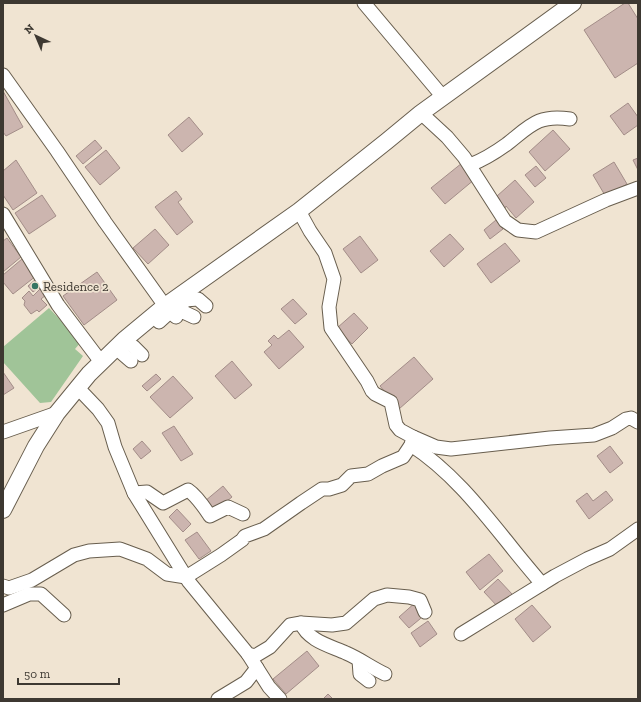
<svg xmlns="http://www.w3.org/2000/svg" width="641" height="702" font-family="'Zilla Slab',serif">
	<rect width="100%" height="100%" fill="#f0e4d2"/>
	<path fill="#a0c498" d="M49 308 81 342 75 349 83 356 51 402 40 403 3 362V347Z"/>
	<g fill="#ccb5af" stroke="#a38d88">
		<path d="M625 3H628L638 19V63L615 78 584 30Z"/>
		<path d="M3 91 23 127 6 136 3 132Z"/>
		<path d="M628 103 638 117V125L624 135 610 116Z"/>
		<path d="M189 117 203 134 182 152 168 135Z"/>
		<path d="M553 130 570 149 545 171 529 152Z"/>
		<path d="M95 140 102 148 83 164 76 156Z"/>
		<path d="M106 150 120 168 100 185 85 167Z"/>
		<path d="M638 158V170L633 160Z"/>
		<path d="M16 160 37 193 13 210 3 195V171Z"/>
		<path d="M614 162 627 184 606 197 593 175Z"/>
		<path d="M462 163 475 179 445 204 431 188Z"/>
		<path d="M536 166 546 178 535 187 525 175Z"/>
		<path d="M515 180 534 202 516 218 506 206 505 208 499 202 500 200 497 196Z"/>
		<path d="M176 191 182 199 178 202 193 222 177 235 155 207Z"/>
		<path d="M42 195 56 216 29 234 15 213Z"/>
		<path d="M496 220 503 229 490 239 484 230Z"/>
		<path d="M155 229 169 245 148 264 133 248Z"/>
		<path d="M450 234 464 249 444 267 430 251Z"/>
		<path d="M360 236 378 260 361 273 343 249Z"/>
		<path d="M7 238 21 257 3 272V241Z"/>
		<path d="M505 243 520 261 491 283 477 264Z"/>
		<path d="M22 259 36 276 13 294 3 282V275Z"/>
		<path d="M97 272 117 300 84 325 63 296Z"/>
		<path d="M37 278 42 285 33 292 28 286Z"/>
		<path d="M40 289 46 295 41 299 47 305 39 312 37 310 31 314 24 305 25 301 22 298 29 291 33 296Z"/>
		<path d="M293 299 307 314 295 324 281 309Z"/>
		<path d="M354 313 368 328 352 344 337 328Z"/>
		<path d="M289 330 304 347 279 369 264 352 272 345 268 341 274 335 278 339Z"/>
		<path d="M414 357 433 379 399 409 380 386Z"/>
		<path d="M232 361 252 385 235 399 215 376Z"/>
		<path d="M3 372 14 388 3 395Z"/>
		<path d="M156 374 161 379 147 391 142 386Z"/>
		<path d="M173 376 193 398 170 418 150 397Z"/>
		<path d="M174 426 193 454 181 461 162 433Z"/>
		<path d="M142 441 151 451 141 459 133 449Z"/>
		<path d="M610 446 623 463 610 473 597 456Z"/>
		<path d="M223 486 232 497 213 512 205 501Z"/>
		<path d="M606 491 613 500 589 519 576 501 587 493 593 501Z"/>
		<path d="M177 509 191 524 183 532 169 517Z"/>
		<path d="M197 532 211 551 199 559 185 540Z"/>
		<path d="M489 554 503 571 480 590 466 572Z"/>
		<path d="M498 579 512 594 498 607 484 592Z"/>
		<path d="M416 602 426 614 409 628 399 617Z"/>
		<path d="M532 605 551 627 533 642 515 619Z"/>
		<path d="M428 621 437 634 420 647 411 633Z"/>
		<path d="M307 651 319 666 286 694 273 679Z"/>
		<path d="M328 694 333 699H323Z"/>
	</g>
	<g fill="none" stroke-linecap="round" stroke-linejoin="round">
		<g stroke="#685e4e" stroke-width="15">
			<g id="minor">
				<path d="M364 3 443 97"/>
				<path d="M3 75 57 151 105 222 165 306"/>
				<path d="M421 113 447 137 464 157 505 221 518 230 536 232 606 200 638 188"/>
				<path d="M470 165C483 160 496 152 507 144 530 126 538 114 570 119"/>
				<path d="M3 214 58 305 101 362"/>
				<path d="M176 310H179L185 300 198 299 206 306"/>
				<path d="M159 322 170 312 176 317 179 310 194 317"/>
				<path d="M124 340 134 347 142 355"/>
				<path d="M116 348 131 361"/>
				<path d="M77 387 98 409 108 423 115 447 134 493 189 582 248 654 255 656 270 647 290 625 301 623 332 625 346 623 374 599 387 595 409 597 420 600 425 612"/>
				<path d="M3 432 57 413"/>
				<path d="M413 437 436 447 451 449 550 438 594 435 612 428 626 419 631 418 638 422"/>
				<path d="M411 445C451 471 480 508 509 544 520 558 531 571 542 584"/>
				<path d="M134 493 147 492 163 503 188 490C197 496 204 507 210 516L228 507 243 514"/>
				<path d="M3 586 9 588 32 580 74 555 89 551 120 549 147 559 167 574 186 577 221 555 242 540 245 536 264 529 301 503 322 489H329L342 485 351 476 368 474 382 466 403 457 411 445 413 437 400 430 396 425 391 402 375 394 372 391 367 381 331 328 329 307 334 279 325 253 310 231 299 211"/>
				<path d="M3 605 29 594H41L64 615"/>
				<path d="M301 623C308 641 331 646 346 653 360 659 372 668 385 674"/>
				<path d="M461 634 555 576 587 559 610 549 638 529"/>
				<path d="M248 654 269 687 280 699"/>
				<path d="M359 660 360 674 369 681"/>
				<path d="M218 699 246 682 257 668"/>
			</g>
		</g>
		<g stroke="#685e4e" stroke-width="18">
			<path id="tertiary" d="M3 510 36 446 57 413 89 374 124 340 165 306 299 211 387 141 421 113 573 3"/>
		</g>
		<use href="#minor" stroke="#fff" stroke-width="13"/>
		<use href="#tertiary" stroke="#fff" stroke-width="16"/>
	</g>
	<circle fill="#367664" stroke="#f0e4d2" stroke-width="1.5" cx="35" cy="286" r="4"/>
	<g text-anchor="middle" stroke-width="3.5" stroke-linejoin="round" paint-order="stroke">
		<g font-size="13" fill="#3d3831" stroke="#f0e4d2" text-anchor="start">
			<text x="43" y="291">Residence 2</text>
		</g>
	</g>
	<rect width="641" height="702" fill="none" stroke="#3d3831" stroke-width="8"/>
	<g transform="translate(36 36) rotate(316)" stroke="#f0e4d2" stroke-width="3" paint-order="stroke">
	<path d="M0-3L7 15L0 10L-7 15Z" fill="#3d3831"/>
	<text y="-6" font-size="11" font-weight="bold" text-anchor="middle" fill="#3d3831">N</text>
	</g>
	<path d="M18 678v6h101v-6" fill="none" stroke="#3d3831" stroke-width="2"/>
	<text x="24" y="678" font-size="12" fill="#3d3831" stroke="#f0e4d2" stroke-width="3" paint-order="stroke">50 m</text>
</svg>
